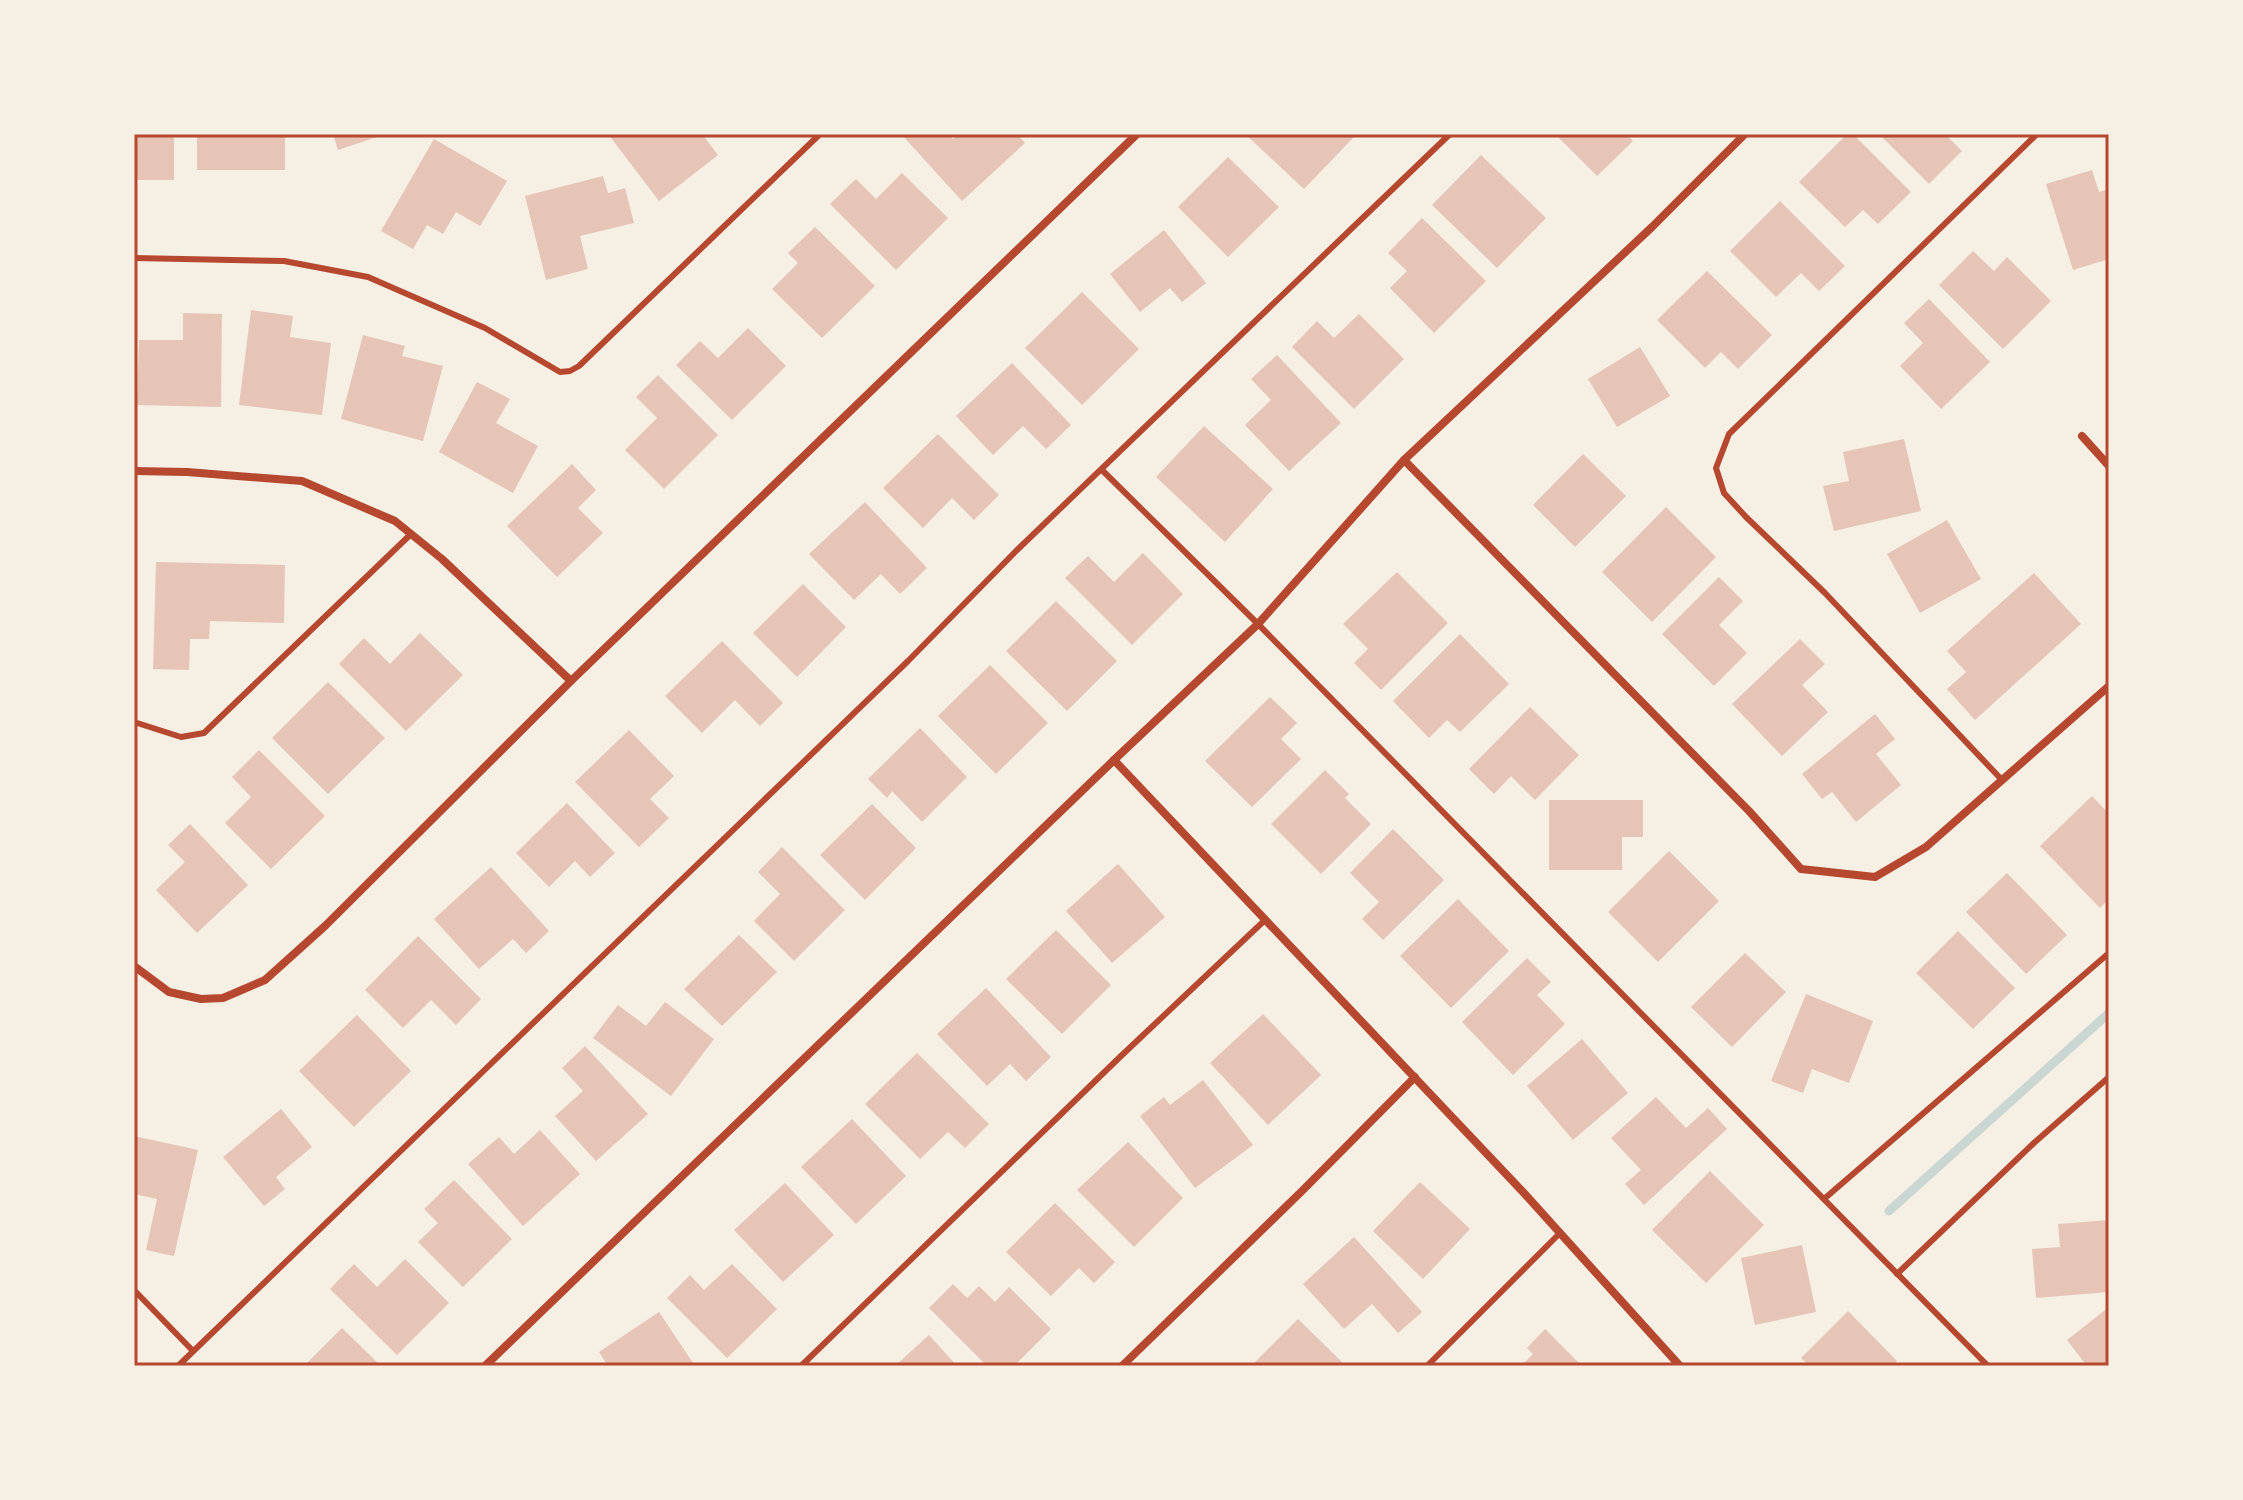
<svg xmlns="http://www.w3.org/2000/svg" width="2243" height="1500" font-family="'Asap Condensed',sans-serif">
	<rect width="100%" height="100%" fill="#f6efe4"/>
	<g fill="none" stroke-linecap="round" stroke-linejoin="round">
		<path stroke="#c9d6d2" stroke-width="9" d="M1889 1211 2109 1013"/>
	</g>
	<g fill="#e6c5b7">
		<rect x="134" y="134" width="40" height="46"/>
		<rect x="197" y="134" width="88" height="36"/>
		<path d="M333 134H383V135L338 150Z"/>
		<path d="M608 134H702L718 155 659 201Z"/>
		<path d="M901 134H949L953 139 958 134H1017L1025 143 962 201Z"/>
		<path d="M1245 134H1351L1354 137 1304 189Z"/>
		<path d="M1555 134H1626L1633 141 1597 176Z"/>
		<path d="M1847 134H1853L1911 192 1878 224 1863 210 1845 227 1799 182Z"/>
		<path d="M1879 134H1945L1962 151 1929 184Z"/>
		<path d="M434 139 507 181 480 226 456 212 443 234 427 225 413 249 381 231Z"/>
		<path d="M1481 155 1546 218 1497 268 1432 205Z"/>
		<path d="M1228 157 1279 207 1228 257 1178 207Z"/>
		<path d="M2092 170 2099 192 2109 189V259L2073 270 2046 184Z"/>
		<path d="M902 173 948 218 896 270 830 204 856 179 876 199Z"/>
		<path d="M603 176 608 193 625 188 634 223 580 236 588 269 546 280 525 196Z"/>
		<path d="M1780 201 1845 266 1819 291 1801 273 1776 297 1730 251Z"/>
		<path d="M1422 218 1486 281 1434 333 1390 288 1407 271 1388 253Z"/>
		<path d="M815 227 875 286 822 338 772 289 798 263 788 253Z"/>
		<path d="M1164 230 1206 283 1182 302 1170 288 1140 312 1110 274Z"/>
		<path d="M1973 251 1994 271 2007 257 2051 301 2003 349 1939 285Z"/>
		<path d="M1707 271 1772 335 1738 369 1721 352 1705 368 1657 320Z"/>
		<path d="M1082 292 1139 349 1082 405 1025 348Z"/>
		<path d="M1929 299 1990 362 1941 409 1900 366 1923 343 1904 323Z"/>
		<path d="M251 310 293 316 290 337 331 343 322 415 239 405Z"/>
		<path d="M183 313 222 314 221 407 137 405 139 340H183Z"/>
		<path d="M1359 314 1404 359 1354 409 1292 347 1317 321 1334 338Z"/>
		<path d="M748 328 786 366 732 420 676 365 700 341 718 358Z"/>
		<path d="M363 335 405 346 402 356 443 366 423 441 341 419Z"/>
		<path d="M1640 347 1670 396 1617 427 1588 379Z"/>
		<path d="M1277 355 1341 423 1289 471 1245 425 1271 400 1251 379Z"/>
		<path d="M1012 363 1071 425 1046 449 1023 426 993 455 956 416Z"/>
		<path d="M658 375 718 435 664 489 625 450 657 418 636 397Z"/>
		<path d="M477 382 510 399 496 423 538 446 513 493 439 452Z"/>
		<path d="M1204 426 1273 489 1225 542 1156 477Z"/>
		<path d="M938 434 999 495 974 520 952 498 923 528 883 488Z"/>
		<path d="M1904 439 1921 511 1834 531 1823 486 1849 481 1843 452Z"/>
		<path d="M1583 454 1626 496 1575 547 1533 505Z"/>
		<path d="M572 464 596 490 578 508 603 533 557 577 507 526Z"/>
		<path d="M865 502 927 568 900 594 881 574 854 600 809 554Z"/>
		<path d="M1666 507 1716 557 1652 622 1602 572Z"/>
		<path d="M1947 520 1981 579 1920 613 1887 554Z"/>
		<path d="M1143 553 1183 594 1132 645 1065 578 1088 556 1114 582Z"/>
		<path d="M156 562 285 565 284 623 210 621 209 639H190L189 670 153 669Z"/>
		<path d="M1397 572 1448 623 1381 690 1354 663 1368 649 1343 624Z"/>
		<path d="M2034 573 2081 624 1975 720 1947 689 1966 672 1947 651Z"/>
		<path d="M1719 577 1743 601 1719 625 1747 653 1714 686 1662 634Z"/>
		<path d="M803 584 846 627 797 677 753 633Z"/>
		<path d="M1056 601 1117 661 1067 711 1006 651Z"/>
		<path d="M420 633 463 675 406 731 339 664 364 638 390 664Z"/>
		<path d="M1460 634 1509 684 1460 732 1447 720 1429 738 1393 701Z"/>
		<path d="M1800 639 1825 664 1802 685 1828 712 1782 756 1732 704Z"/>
		<path d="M722 641 783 703 760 726 735 700 702 733 665 696Z"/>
		<path d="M990 665 1048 723 996 774 938 716Z"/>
		<path d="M328 682 385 738 328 794 272 738Z"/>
		<path d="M1270 697 1297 723 1281 739 1301 759 1252 807 1205 761Z"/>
		<path d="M1530 707 1579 755 1535 800 1511 776 1494 794 1469 769Z"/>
		<path d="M1875 714 1895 739 1876 754 1901 785 1856 822 1832 792 1822 799 1802 774Z"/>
		<path d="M920 728 967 777 922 822 892 791 887 798 868 779Z"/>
		<path d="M629 730 674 776 650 799 669 818 639 847 575 782Z"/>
		<path d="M259 750 325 816 271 869 225 823 251 797 232 777Z"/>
		<path d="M1325 770 1349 794 1345 798 1371 824 1321 874 1271 824Z"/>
		<path d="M2092 796 2109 814V899L2100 908 2040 846Z"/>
		<path d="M1549 800H1643V837H1622V870H1549Z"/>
		<path d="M567 803 615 853 590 877 575 861 549 887 516 853Z"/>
		<path d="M872 804 916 848 865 900 820 855Z"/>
		<path d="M190 824 248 885 197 933 156 890 185 862 168 845Z"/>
		<path d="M1393 829 1444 880 1383 940 1362 919 1379 902 1350 873Z"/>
		<path d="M782 847 845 910 794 961 754 921 780 894 758 872Z"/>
		<path d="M1669 851 1719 901 1658 962 1608 912Z"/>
		<path d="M1118 864 1165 917 1112 963 1066 911Z"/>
		<path d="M491 867 549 931 526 953 513 939 479 969 434 919Z"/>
		<path d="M2007 873 2067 935 2026 974 1966 912Z"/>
		<path d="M1458 899 1509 951 1451 1008 1400 956Z"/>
		<path d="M1056 930 1111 985 1062 1034 1006 979Z"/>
		<path d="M1958 931 2015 988 1973 1029 1916 973Z"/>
		<path d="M739 935 777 972 722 1026 684 989Z"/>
		<path d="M418 936 481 999 456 1025 431 1000 403 1028 365 990Z"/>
		<path d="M1745 953 1786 992 1732 1047 1691 1007Z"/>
		<path d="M1527 958 1551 982 1537 995 1565 1024 1513 1075 1462 1022Z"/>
		<path d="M986 988 1051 1057 1026 1081 1010 1064 987 1086 937 1034Z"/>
		<path d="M1806 994 1873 1021 1849 1083 1812 1069 1803 1093 1771 1081Z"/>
		<path d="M665 1002 714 1039 671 1096 593 1038 618 1005 646 1026Z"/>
		<path d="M1263 1014 1321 1075 1268 1125 1210 1063Z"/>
		<path d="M357 1015 411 1071 354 1127 299 1071Z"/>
		<path d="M1582 1039 1628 1093 1573 1140 1527 1086Z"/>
		<path d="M585 1046 648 1114 596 1161 555 1116 583 1091 562 1068Z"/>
		<path d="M917 1053 989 1124 965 1148 948 1132 920 1159 865 1104Z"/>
		<path d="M1203 1080 1253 1145 1195 1188 1140 1116 1164 1097 1170 1105Z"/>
		<path d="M1656 1097 1686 1128 1708 1108 1727 1129 1644 1205 1625 1184 1641 1170 1611 1138Z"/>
		<path d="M281 1109 312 1147 276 1177 285 1189 264 1206 223 1157Z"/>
		<path d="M852 1119 906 1176 856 1224 801 1167Z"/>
		<path d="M540 1130 580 1174 523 1226 468 1164 499 1137 514 1154Z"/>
		<path d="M134 1136 198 1150 174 1256 146 1250 157 1199 134 1194Z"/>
		<path d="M1128 1142 1183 1198 1134 1247 1077 1190Z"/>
		<path d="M1710 1171 1764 1225 1706 1283 1652 1230Z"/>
		<path d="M454 1180 512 1239 463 1287 418 1242 438 1223 424 1209Z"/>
		<path d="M1420 1182 1470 1229 1423 1279 1373 1231Z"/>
		<path d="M785 1183 834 1235 783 1282 734 1230Z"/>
		<path d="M1055 1203 1115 1262 1094 1283 1079 1268 1051 1296 1006 1252Z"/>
		<path d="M2109 1220V1292L2036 1298 2032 1249 2060 1247 2058 1224Z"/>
		<path d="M1354 1237 1422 1312 1398 1333 1372 1304 1344 1329 1303 1284Z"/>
		<path d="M1802 1245 1816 1312 1755 1325 1741 1258Z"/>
		<path d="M405 1259 449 1303 397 1355 330 1289 354 1264 377 1287Z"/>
		<path d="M732 1264 777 1309 727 1358 667 1298 690 1275 704 1290Z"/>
		<path d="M953 1284 967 1298 979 1286 995 1302 1009 1287 1051 1329 1014 1366H987L929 1308Z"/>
		<path d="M2109 1307V1366H2087L2067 1340Z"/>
		<path d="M1848 1311 1897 1361 1892 1366H1809L1801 1358Z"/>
		<path d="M659 1312 695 1366H608L599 1352Z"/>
		<path d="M1298 1319 1346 1366H1251Z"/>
		<path d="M342 1328 381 1366H304Z"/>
		<path d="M1545 1329 1582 1366H1521L1533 1354 1527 1348Z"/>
		<path d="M929 1335 957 1366H895Z"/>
	</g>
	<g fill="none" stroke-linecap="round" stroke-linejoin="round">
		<g stroke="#b5482f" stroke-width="6">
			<path d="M134 258 284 261 368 277 485 328 560 372 570 371 579 366 820 134"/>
			<path d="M1102 470 1258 624 1988 1366"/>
			<path d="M134 722 181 737 204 733 411 534"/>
			<path d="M2002 780 1825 593 1746 517 1724 493 1716 468 1729 434 2037 134"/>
			<path d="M1824 1199 2109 953"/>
			<path d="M1897 1274 2035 1142 2109 1077"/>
			<path d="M134 1290 193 1351"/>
			<path d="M178 1366 908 661 1016 551 1450 134"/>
			<path d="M801 1366 1121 1056 1265 920"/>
			<path d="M1427 1366 1560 1233"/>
		</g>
		<g stroke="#b5482f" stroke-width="8">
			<path d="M2082 436 2109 466"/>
			<path d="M1404 460 1749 811 1801 869 1875 877 1926 847 2109 686"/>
			<path d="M134 471 187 472 302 481 395 521 442 559 571 681"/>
			<path d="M1114 760 1523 1192 1680 1366"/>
			<path d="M134 966 169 992 201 999 223 998 265 980 325 926 571 681 1137 134"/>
			<path d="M485 1366 1114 760 1258 624 1404 460 1652 227 1745 134"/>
			<path d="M1122 1366 1303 1190 1415 1077"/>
		</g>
	</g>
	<rect width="2243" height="1500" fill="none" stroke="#f6efe4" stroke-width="272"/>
	<rect x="136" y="136" width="1971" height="1228" fill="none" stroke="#b5482f" stroke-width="3"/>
</svg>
